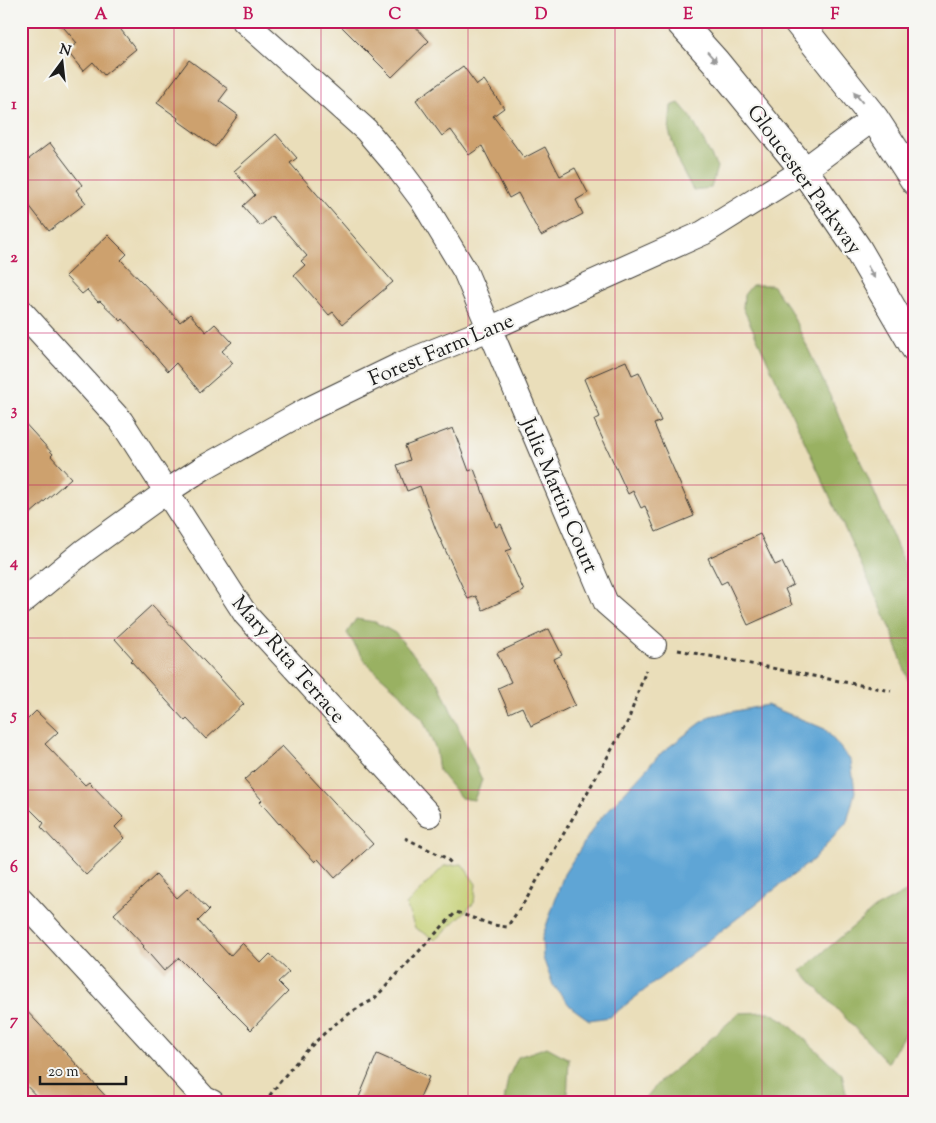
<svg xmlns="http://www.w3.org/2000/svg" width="936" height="1123" font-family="'Sorts Mill Goudy',serif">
	<rect width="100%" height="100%" fill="#f6f6f2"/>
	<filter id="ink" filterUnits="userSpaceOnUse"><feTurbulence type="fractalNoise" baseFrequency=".02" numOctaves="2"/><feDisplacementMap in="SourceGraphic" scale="10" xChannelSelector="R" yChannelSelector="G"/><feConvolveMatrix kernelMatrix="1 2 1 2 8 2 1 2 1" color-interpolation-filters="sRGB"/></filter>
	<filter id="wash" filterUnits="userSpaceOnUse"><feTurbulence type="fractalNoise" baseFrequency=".0096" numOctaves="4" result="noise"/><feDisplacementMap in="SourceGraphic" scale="20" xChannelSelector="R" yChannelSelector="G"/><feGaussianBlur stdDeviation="1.12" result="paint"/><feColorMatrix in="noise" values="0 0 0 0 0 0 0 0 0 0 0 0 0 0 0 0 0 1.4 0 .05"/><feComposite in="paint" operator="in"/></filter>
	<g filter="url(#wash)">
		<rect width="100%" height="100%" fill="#eadeba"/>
		<path fill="#c2ce70" stroke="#6f7546" d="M462 864 476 884 474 903 436 940 415 928 406 905 444 866Z"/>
		<g fill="#99b162" stroke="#5a663f">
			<path d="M679 103 691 117 717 167 711 188 693 190 679 164 669 131 671 106Z"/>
			<path d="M752 285H772L790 310 866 473 915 589V700L890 627 743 308 744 295Z"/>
			<path d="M356 619 375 622 395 633 439 684 482 780 474 800 461 798 439 771 436 750 423 720 400 693 367 664 347 633Z"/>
			<path d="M915 887V1015L888 1063 801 971 874 909Z"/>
			<path d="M769 1012 785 1021 842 1074 848 1102H642L659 1082 695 1053 739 1013Z"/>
			<path d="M547 1047 569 1059 567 1102H504L508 1078 518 1057Z"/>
		</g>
		<path fill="#5ea5d5" stroke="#3d6078" d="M767 705 825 729 851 761 855 792 847 822 814 859 610 1017 589 1020 571 1007 553 985 543 958 542 938 564 874 598 821 661 753 710 716Z"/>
		<g id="blocks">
			<g fill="#cda16e">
				<path d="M58 21H114L136 49 104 75 93 62 83 71 67 51 77 43Z"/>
				<path d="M336 21H410L429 41 392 77Z"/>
				<path d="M189 60 228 89 219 101 238 115 215 147 177 120 178 118 157 103Z"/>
				<path d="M463 66 477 85 484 80 504 108 493 116 524 158 545 147 560 176 575 168 588 193 576 200 583 214 541 236 518 193 509 198 482 146 469 155 451 130 442 136 416 100Z"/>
				<path d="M276 134 297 158 290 163 393 282 343 324 333 312 329 315 294 275 305 265 301 261 307 256 272 216 260 226 243 206 255 195 234 171Z"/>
				<path d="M50 143 82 185 76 190 86 203 49 231 21 195V165Z"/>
				<path d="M108 235 127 254 121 260 180 322 190 314 206 332 215 324 232 342 222 351 233 363 200 392 176 363 168 371 123 319 121 321 100 301 98 302 87 290 82 294 65 276Z"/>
				<path d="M626 361 632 375 639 372 661 421 654 424 694 516 656 532 645 506 641 508 633 491 628 494 594 420 600 417 584 379Z"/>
				<path d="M21 419 53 454 51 456 71 478 21 522Z"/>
				<path d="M453 428 469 471 474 469 496 527 501 524 512 549 506 551 524 591 483 610 476 596 468 599 436 530 420 486 407 491 397 465 410 460 405 446Z"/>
				<path d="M760 534 775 565 782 562 793 585 785 589 792 605 748 625 727 581 721 584 708 558Z"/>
				<path d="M152 605 244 704 206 739 187 719 185 721 166 700 131 661 133 659 115 639Z"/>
				<path d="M549 629 562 655 554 659 575 705 531 726 522 707 509 713 498 688 511 682 497 653Z"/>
				<path d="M36 711 58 732 45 744 85 785 89 782 124 818 115 827 125 838 86 875 41 827 44 823 21 800V720L24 723Z"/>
				<path d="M282 746 373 844 335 878 318 859 315 862 280 823 279 824 260 802 262 800 244 780Z"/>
				<path d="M156 875 177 898 188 888 209 910 198 921 230 956 242 943 261 963 270 954 289 972 278 982 288 992 251 1030 179 958 164 971 143 947 144 946 114 914Z"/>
				<path d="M21 1005 56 1042 111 1102H42L21 1080Z"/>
				<path d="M377 1054 429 1077 418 1102H357Z"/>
			</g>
		</g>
	</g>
	<g filter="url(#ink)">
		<use href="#blocks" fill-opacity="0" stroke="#3b3934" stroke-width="1"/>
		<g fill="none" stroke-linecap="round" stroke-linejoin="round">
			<g stroke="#3b3934" stroke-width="26">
				<g id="street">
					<path d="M244 21 366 130 395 164 422 200 465 271 606 603 654 645"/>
					<path d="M21 311 121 421 246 615 429 815"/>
					<path d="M21 603 84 551 166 492 203 468 305 411 402 364 489 329 703 233 804 170 874 118"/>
					<path d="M21 899 205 1099 212 1102"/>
				</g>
			</g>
			<g stroke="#3b3934" stroke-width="30">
				<g id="secondary">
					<path d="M679 21 715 61 804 170 857 248 915 348"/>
					<path d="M797 21 874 118 915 181"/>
				</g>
			</g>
			<g stroke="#3b3934" stroke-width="3" stroke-dasharray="4 4" stroke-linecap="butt">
				<path d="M678 650 891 691"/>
				<path d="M405 838 446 858 453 865"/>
				<path d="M265 1102C293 1063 329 1021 373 1000L456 912 493 925 507 927 527 898 628 721 646 670"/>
			</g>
			<use href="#street" stroke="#fff" stroke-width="24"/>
			<use href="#secondary" stroke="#fff" stroke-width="28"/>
		</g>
		<defs><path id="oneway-solid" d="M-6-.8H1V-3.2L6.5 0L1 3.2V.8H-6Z" transform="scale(1.25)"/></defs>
		<g fill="#999">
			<use href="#oneway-solid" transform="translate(712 57) rotate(48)"/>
			<use href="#oneway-solid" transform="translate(858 97) rotate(-128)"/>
			<use href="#oneway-solid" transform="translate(871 272) rotate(60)"/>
		</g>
	</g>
	<path fill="none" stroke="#c2185b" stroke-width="1" stroke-opacity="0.55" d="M174 21V1102M321 21V1102M468 21V1102M615 21V1102M762 21V1102M21 180H915M21 333H915M21 485H915M21 638H915M21 790H915M21 943H915"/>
	<g text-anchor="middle" stroke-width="4.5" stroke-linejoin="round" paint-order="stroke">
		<g font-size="21" fill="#1c1c1c" stroke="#f6f6f2">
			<text transform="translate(805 179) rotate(54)" y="7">Gloucester Parkway</text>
			<text transform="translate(441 349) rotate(-23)" y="7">Forest Farm Lane</text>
			<text transform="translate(560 495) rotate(67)" y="7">Julie Martin Court</text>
			<text transform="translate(289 659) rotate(49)" y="7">Mary Rita Terrace</text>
		</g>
	</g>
	<rect width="936" height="1123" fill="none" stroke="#f6f6f2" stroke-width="55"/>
	<g transform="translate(62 62) rotate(15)" stroke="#f6f6f2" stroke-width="4" paint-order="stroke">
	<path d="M0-4L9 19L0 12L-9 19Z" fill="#1c1c1c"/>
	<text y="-8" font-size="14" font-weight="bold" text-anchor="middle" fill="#1c1c1c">N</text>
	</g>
	<path d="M40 1076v8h86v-8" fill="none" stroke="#1c1c1c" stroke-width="2.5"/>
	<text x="48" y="1076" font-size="15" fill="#1c1c1c" stroke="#f6f6f2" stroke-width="4" paint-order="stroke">20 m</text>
	<rect x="28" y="28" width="880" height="1068" fill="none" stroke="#c2185b" stroke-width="2"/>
	<g font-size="16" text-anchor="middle" font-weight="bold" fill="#c2185b">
		<text x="101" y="19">A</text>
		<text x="248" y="19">B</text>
		<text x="395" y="19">C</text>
		<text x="541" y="19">D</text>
		<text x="688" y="19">E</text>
		<text x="835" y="19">F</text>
		<text x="14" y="109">1</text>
		<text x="14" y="262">2</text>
		<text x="14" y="415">3</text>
		<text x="14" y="567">4</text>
		<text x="14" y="720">5</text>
		<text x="14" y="872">6</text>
		<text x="14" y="1025">7</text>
	</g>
</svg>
